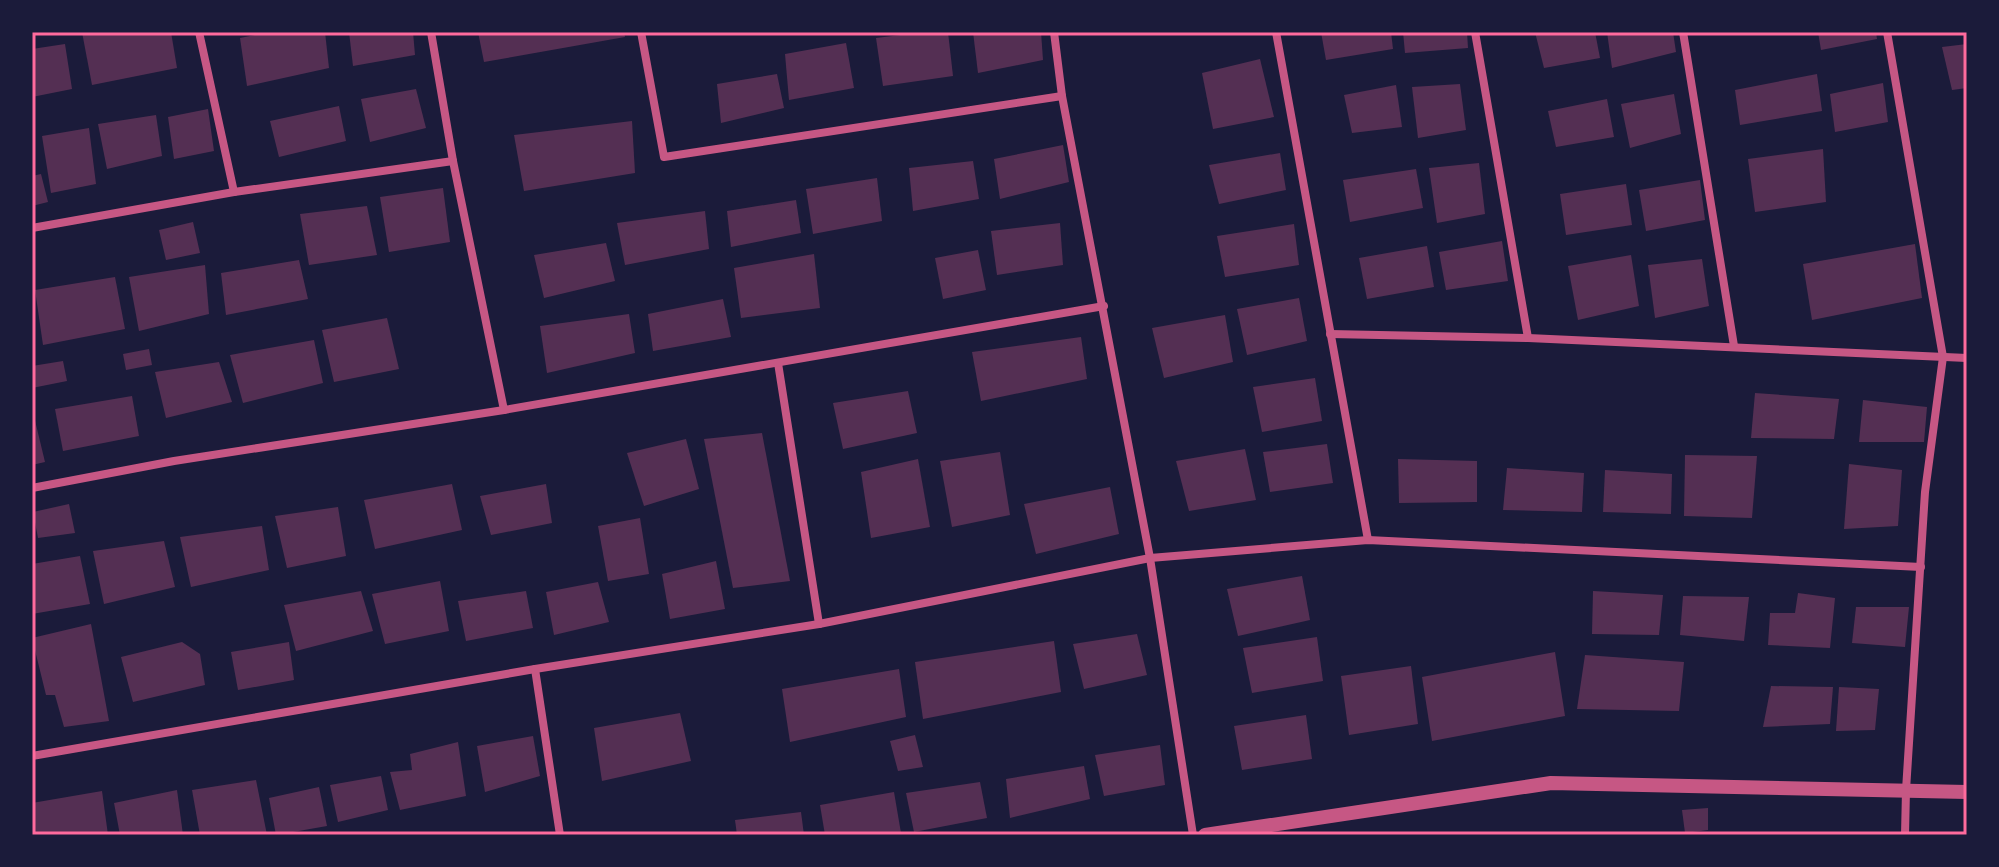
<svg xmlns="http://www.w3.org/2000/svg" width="1999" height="867" font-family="'IBM Plex Sans',sans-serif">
	<rect width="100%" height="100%" fill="#1b1b3a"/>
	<g fill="#542f53">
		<path d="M82 32H171L177 68 92 85Z"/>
		<path d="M270 32H325L329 68 247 86 240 38Z"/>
		<path d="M349 32H413L415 55 353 66Z"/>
		<path d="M478 32H624L625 37 484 62Z"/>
		<path d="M925 32H948L953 76 883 86 876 38Z"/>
		<path d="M973 32H1041L1043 60 978 73Z"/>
		<path d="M1321 32H1391L1393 49 1326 60Z"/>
		<path d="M1403 32H1467L1468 48 1405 53Z"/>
		<path d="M1535 32H1595L1600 58 1544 68Z"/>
		<path d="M1607 32H1673L1676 52 1612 68Z"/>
		<path d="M1818 32H1876L1877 39 1821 50Z"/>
		<path d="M846 43 854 88 789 100 785 54Z"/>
		<path d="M65 44 72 89 32 97V49Z"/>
		<path d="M1967 44V88L1952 90 1942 47Z"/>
		<path d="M1260 59 1274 117 1213 129 1202 73Z"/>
		<path d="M777 74 784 108 721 123 717 84Z"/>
		<path d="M1817 74 1822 111 1740 125 1735 90Z"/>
		<path d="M1883 83 1888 122 1835 132 1830 94Z"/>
		<path d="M1460 84 1466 130 1418 138 1412 87Z"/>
		<path d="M1396 85 1402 127 1352 133 1344 95Z"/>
		<path d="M416 89 426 128 370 142 361 99Z"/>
		<path d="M1674 94 1681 134 1630 148 1621 104Z"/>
		<path d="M1607 99 1614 137 1556 147 1548 111Z"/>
		<path d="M339 106 346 141 279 157 270 121Z"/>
		<path d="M208 109 214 151 174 159 168 117Z"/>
		<path d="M156 115 162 156 107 169 98 124Z"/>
		<path d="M632 121 635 173 524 191 514 135Z"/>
		<path d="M89 128 96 184 51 193 42 136Z"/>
		<path d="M1063 145 1069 182 1000 199 994 159Z"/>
		<path d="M1823 149 1826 202 1755 212 1748 159Z"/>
		<path d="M1280 153 1286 190 1219 204 1209 165Z"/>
		<path d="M973 161 979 199 913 211 909 168Z"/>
		<path d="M1479 163 1485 214 1437 223 1429 168Z"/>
		<path d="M1416 169 1423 208 1350 222 1343 180Z"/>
		<path d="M41 174 48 202 32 206V176Z"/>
		<path d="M877 178 882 221 813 234 806 189Z"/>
		<path d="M1700 180 1705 220 1646 231 1639 190Z"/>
		<path d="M1626 184 1632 225 1566 235 1560 194Z"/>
		<path d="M443 188 450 242 389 252 380 197Z"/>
		<path d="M796 200 801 233 731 247 727 211Z"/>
		<path d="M367 206 377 255 309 265 300 214Z"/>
		<path d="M705 211 709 249 625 265 617 223Z"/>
		<path d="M193 222 200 253 166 260 159 230Z"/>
		<path d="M1060 223 1063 265 997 275 991 231Z"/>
		<path d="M1294 224 1299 265 1225 277 1217 236Z"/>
		<path d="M1502 241 1508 281 1446 290 1439 252Z"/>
		<path d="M606 243 615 281 544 298 534 255Z"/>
		<path d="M1915 244 1922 298 1812 320 1803 264Z"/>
		<path d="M1427 246 1434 287 1367 299 1359 258Z"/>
		<path d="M978 250 986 290 943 299 935 258Z"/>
		<path d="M814 254 820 308 741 318 734 268Z"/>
		<path d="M1631 255 1639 306 1578 320 1568 266Z"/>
		<path d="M1702 259 1709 306 1655 318 1648 265Z"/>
		<path d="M299 260 308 299 226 315 221 273Z"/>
		<path d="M205 265 209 314 139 331 129 277Z"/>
		<path d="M115 277 125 329 43 345 35 290Z"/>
		<path d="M1299 298 1307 341 1247 355 1237 309Z"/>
		<path d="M723 299 731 337 653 351 648 314Z"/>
		<path d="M629 314 635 353 547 373 540 326Z"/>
		<path d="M1225 315 1233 362 1164 378 1152 328Z"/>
		<path d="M387 318 399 369 334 382 322 330Z"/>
		<path d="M1081 337 1087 379 981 401 972 352Z"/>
		<path d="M314 340 323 383 243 403 230 355Z"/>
		<path d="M149 349 152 365 126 370 123 354Z"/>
		<path d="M63 361 67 381 32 388V366Z"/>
		<path d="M219 362 232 402 166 418 155 372Z"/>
		<path d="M1315 378 1322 421 1262 432 1253 387Z"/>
		<path d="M908 391 917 433 843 449 833 403Z"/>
		<path d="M1755 393 1839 399 1834 439 1751 438Z"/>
		<path d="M132 396 139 436 63 451 55 409Z"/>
		<path d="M1863 400 1927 407 1924 442H1859Z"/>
		<path d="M32 408 45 462 32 465Z"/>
		<path d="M762 433 790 581 733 588 704 439Z"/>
		<path d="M686 439 699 489 644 506 627 453Z"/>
		<path d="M1327 444 1333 483 1270 492 1263 452Z"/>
		<path d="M1245 449 1256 500 1189 511 1176 461Z"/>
		<path d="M1000 452 1010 515 952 527 940 461Z"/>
		<path d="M1685 455 1757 456 1752 518 1684 516Z"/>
		<path d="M918 459 930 527 871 538 861 472Z"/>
		<path d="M1398 459 1477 461V502L1399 503Z"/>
		<path d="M1849 464 1902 470 1898 526 1844 529Z"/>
		<path d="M1507 468 1584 473 1582 512 1503 510Z"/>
		<path d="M1605 470 1672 474 1671 514 1603 512Z"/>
		<path d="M452 484 462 530 375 549 364 500Z"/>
		<path d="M546 484 552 523 491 535 480 496Z"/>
		<path d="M1110 487 1119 534 1036 554 1024 504Z"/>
		<path d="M69 504 75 533 38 538 33 512Z"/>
		<path d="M338 507 346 556 287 568 275 516Z"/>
		<path d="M640 518 649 574 608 581 598 526Z"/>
		<path d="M262 526 269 570 191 587 180 537Z"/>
		<path d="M164 541 175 587 104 604 93 551Z"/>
		<path d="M80 556 90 604 32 614V564Z"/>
		<path d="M716 561 725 609 670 619 662 574Z"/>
		<path d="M1302 576 1310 620 1238 636 1227 589Z"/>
		<path d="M440 581 449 631 385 644 372 594Z"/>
		<path d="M598 582 609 622 554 635 546 592Z"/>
		<path d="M361 591 373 631 296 651 284 605Z"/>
		<path d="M526 591 533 628 466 641 458 601Z"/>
		<path d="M1593 591 1663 595 1659 635 1592 634Z"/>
		<path d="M1798 593 1835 598 1830 648 1768 645 1770 613H1795Z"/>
		<path d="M1683 596 1749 597 1744 641 1680 635Z"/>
		<path d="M1856 607H1909L1905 647 1852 643Z"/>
		<path d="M91 624 109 721 64 727 55 695H46L32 638Z"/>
		<path d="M1137 634 1147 675 1084 689 1073 644Z"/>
		<path d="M1317 637 1323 681 1252 693 1243 648Z"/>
		<path d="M1054 641 1061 692 923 719 915 662Z"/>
		<path d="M182 642 200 654 205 685 133 702 121 657Z"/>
		<path d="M289 642 294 680 238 690 231 652Z"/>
		<path d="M1555 652 1565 716 1432 741 1422 677Z"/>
		<path d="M1585 655 1684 662 1679 711 1577 709Z"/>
		<path d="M1411 666 1418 724 1349 735 1341 676Z"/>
		<path d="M899 669 906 717 790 742 782 689Z"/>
		<path d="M1771 686 1833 687 1830 724 1763 727Z"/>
		<path d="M1839 687 1879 689 1875 730 1836 731Z"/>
		<path d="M680 713 691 761 602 781 594 728Z"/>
		<path d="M1306 715 1312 759 1242 770 1234 726Z"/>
		<path d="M915 735 923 767 898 771 890 741Z"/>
		<path d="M533 736 540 776 485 792 477 746Z"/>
		<path d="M458 742 466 796 400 810 390 772 412 770 410 754Z"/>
		<path d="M1160 745 1165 785 1104 796 1095 755Z"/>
		<path d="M1084 766 1090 799 1010 818 1006 779Z"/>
		<path d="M381 776 388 810 338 822 330 785Z"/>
		<path d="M256 780 267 835H200L192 790Z"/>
		<path d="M980 782 987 818 914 832 906 793Z"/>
		<path d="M319 787 327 826 276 835 269 798Z"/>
		<path d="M177 790 183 835H120L114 803Z"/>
		<path d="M102 791 108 835H32V803Z"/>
		<path d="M894 792 901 833 825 835 820 805Z"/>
		<path d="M1708 808V830L1685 833 1682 810Z"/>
		<path d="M801 812 804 835H737L735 820Z"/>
	</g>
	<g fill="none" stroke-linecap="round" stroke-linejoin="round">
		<g stroke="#c65784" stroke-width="8">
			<path d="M199 32 234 192"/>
			<path d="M431 32 453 161 504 410"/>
			<path d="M641 32 664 157 1062 96"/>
			<path d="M1054 32 1062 96 1150 558 1193 835"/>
			<path d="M1276 32 1368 540"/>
			<path d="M1475 32 1528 338"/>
			<path d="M1683 32 1734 346"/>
			<path d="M1887 32 1943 357 1925 492 1906 790 1905 835"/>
			<path d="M32 228 234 192 453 161"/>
			<path d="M1330 334 1528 338 1967 358"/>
			<path d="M778 363 819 624"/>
			<path d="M32 488 174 461 504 410 1104 306"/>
			<path d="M535 669 560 835"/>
			<path d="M32 756 535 669 819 624 1150 558 1368 540 1921 567"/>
		</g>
		<path stroke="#c65784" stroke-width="14" d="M1205 835 1551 783 1967 792"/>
	</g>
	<rect width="1999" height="867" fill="none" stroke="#1b1b3a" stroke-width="68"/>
	<rect x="34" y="34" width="1931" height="799" fill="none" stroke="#ff6b9d" stroke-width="3"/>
</svg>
